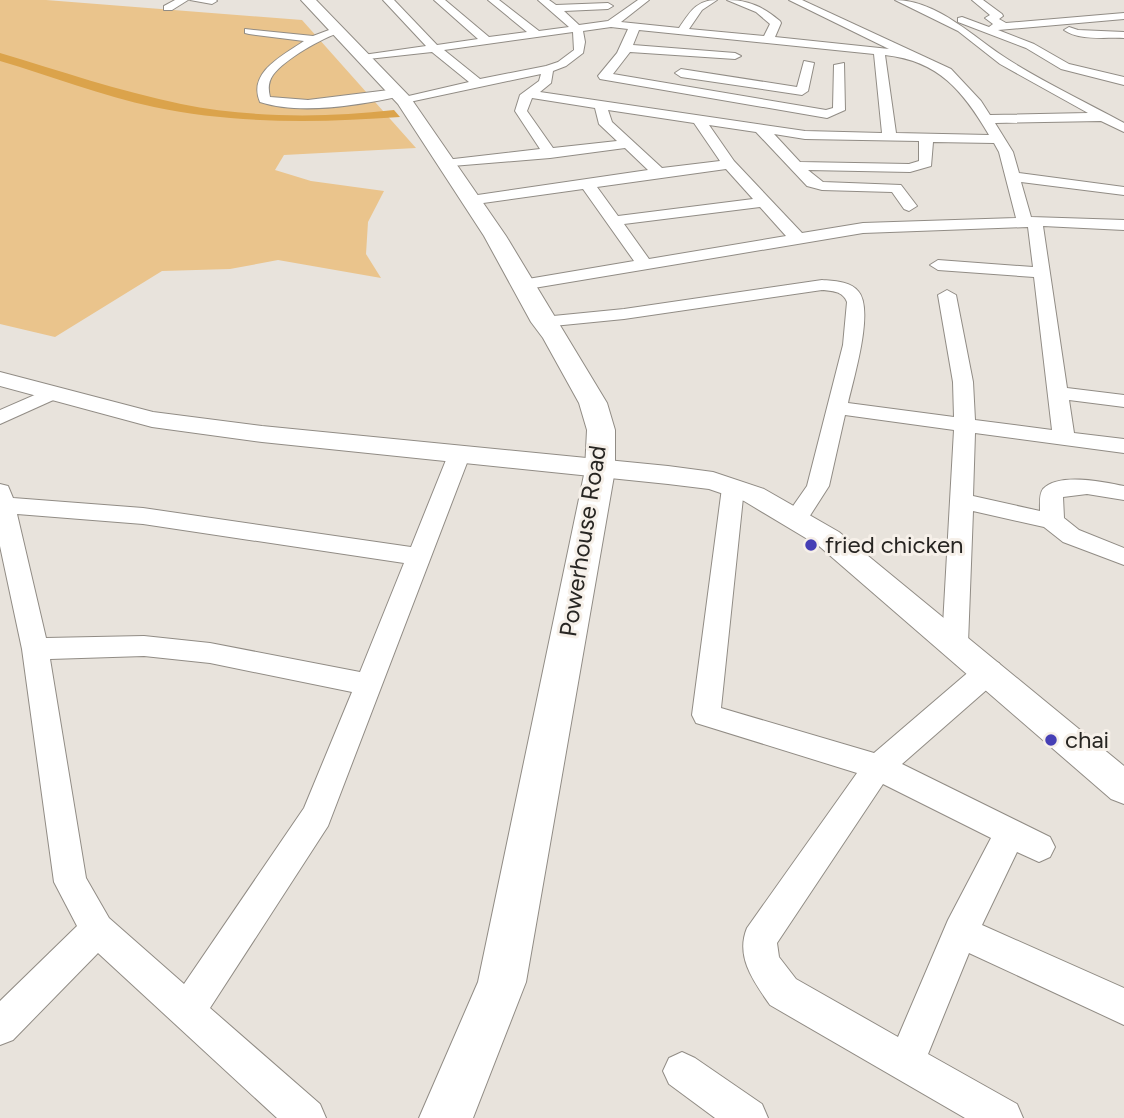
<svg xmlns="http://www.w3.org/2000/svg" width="1124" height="1118" font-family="Figtree,sans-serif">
	<rect width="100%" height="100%" fill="#e8e3dc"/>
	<path fill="#eac48c" d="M0 0H46L302 20 416 148 284 155 275 170 311 181 384 191 368 222 366 254 381 278 278 260 230 269 162 271 55 337 0 324Z"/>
	<path fill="#dba34b" d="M0 53C60 71 119 91 181 104 251 118 324 118 394 110L400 117C318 123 235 124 154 107 102 96 51 76 0 61Z"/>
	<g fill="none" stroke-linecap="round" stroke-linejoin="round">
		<g stroke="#918c85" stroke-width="2">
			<g id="minor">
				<path d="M175 0H188L172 10H164V6Z"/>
				<path d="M190 0H216L217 1 212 4Z"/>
				<path d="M383 0H394L437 45 478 39 434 0H445L489 37 527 32 488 0H499L539 31 569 27 538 0H549L556 5 608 3 613 6 608 9 564 11 579 25 608 21 638 0H649L621 22 679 28C690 12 696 0 717 0L702 10 689 29 764 36 770 24 756 12 727 0C749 0 763 7 780 21L781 23 775 37 889 49 789 0H802L951 69 981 101 990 115 1088 113 1000 64 958 31 895 0C938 0 975 39 1009 60 1045 83 1086 102 1124 123V132L1101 121 995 123 1013 152 1019 173 1124 187V195L1021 182 1031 217 1124 220V230L1043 226 1067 388 1124 395V407L1069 400 1074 433 1124 439V453L975 433 973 496 1040 511C1040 504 1039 494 1043 489 1059 472 1104 482 1124 486V500L1087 494 1063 497 1064 518 1079 530 1124 548V565L1063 542 1044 527 973 511 968 643 964 650 955 653 946 650 942 643 954 430 845 415 829 486 804 525 796 527 788 525 784 519 807 486 843 345 847 302C843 291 832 291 822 290L624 319 543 327 534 322 543 317 624 309 822 280C834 281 850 281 858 291 875 309 853 380 848 403L954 417 953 382 938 295 947 290 956 295 973 382 975 420 1052 430 1034 277 938 270 930 265 938 260 1033 267 1028 227 863 233 522 290 516 289 513 285 516 281 522 280 634 261 583 189 469 205 461 200 464 197 648 170 625 148 550 158 440 167 438 164 445 160 540 149 515 111 520 95 539 81 541 74 400 104V98L469 82 432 52 359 60 357 58 363 55 426 46ZM611 27 628 29 617 53 598 76 600 79 827 118 845 110 844 63 834 65 833 108 826 110 613 74 630 52 735 59 741 56 735 53 633 45 639 30 874 54 882 133 805 131 540 92 551 83 553 71 566 66 583 53 585 42 583 31ZM573 32 574 50 558 62 546 66 480 79 444 50ZM885 55C939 61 963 91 989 135L896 133ZM532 98 595 108 599 124 617 141 553 148 527 111ZM608 110 694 123 720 161 662 168 612 122ZM709 125 756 132 807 186 822 190 892 192 904 209 909 211 917 206 901 185 823 182 808 170 910 172 931 166 933 142 994 143 999 152 1016 218 863 223 802 233 734 161ZM774 134 805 139 919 141V161L909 164 800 162ZM726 169 753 199 618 216 597 187ZM760 207 786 236 649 259 624 224Z"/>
				<path d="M972 0H983L1002 14 1003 16 999 19 1006 23 1124 13V19L998 30 1034 44 1069 64 1124 77V85L1061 69 1026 48 958 22V18L962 17 989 27 993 24 985 18 990 15Z"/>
				<path d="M337 27 341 28V32C322 38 285 59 273 75 268 82 268 89 270 97L308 100 397 89 401 90V96C361 105 299 115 260 102 247 72 284 55 304 41L249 34 245 33V29L313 36Z"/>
				<path d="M1069 27 1078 30 1124 32V38C1105 37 1079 41 1064 30Z"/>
				<path d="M804 61 814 63 808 91 802 95 681 77 675 73 681 69 797 87Z"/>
				<path d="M53 387 60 389 63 393 60 397 0 424V410Z"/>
				<path d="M459 448 467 450 470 455 328 826 210 1008 320 1104 326 1118H277L98 953 13 1040 0 1045V1001L77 926 54 882 22 649 0 546V484L8 486 13 498 143 508 411 547 448 455 451 450ZM17 514 143 524 404 563 360 672 210 643 144 636 46 638ZM144 656 210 663 352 692 304 808 184 984 109 918 86 878 50 659Z"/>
				<path d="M733 481 741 483 744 488 721 708 874 753 979 663 989 660 999 663 1003 671 999 679 902 764 1050 837 1055 847 1050 857 1039 862 1017 852 982 925 1124 988V1025L969 953 928 1054 1017 1104 1023 1118H965L770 1005C754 982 735 957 747 928L857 773 696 723 692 715 722 488 725 483ZM883 784 991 838 948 920 898 1037 796 979 779 957 777 943Z"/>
				<path d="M682 1052 695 1058 762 1104 768 1118H715L669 1084 663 1071 669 1058Z"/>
			</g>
		</g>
		<g stroke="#918c85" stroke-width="2">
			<path id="tertiary" d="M0 372 153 412 262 426 668 466 713 472 764 489 839 532 1124 766V804L1111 799 819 546 744 501 709 489 668 484 262 442 152 427 0 386Z"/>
		</g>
		<g stroke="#918c85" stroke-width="2">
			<path id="secondary" d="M301 0H316L410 97 506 236 607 403 615 430V470L526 982 473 1118H419L478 982 585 470 587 430 579 403 543 338 531 322 484 236 398 104Z"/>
		</g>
		<use href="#minor" fill="#fff" fill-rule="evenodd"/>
		<use href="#tertiary" fill="#fff" fill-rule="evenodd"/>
		<use href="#secondary" fill="#fff" fill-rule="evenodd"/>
	</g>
	<g fill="#463fb5" stroke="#f6f0e9" stroke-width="2.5">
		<circle cx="811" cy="545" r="7"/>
		<circle cx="1051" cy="740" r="7"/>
	</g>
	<g text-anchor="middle" stroke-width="6" stroke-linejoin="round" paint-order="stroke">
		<g font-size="24" fill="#272522" stroke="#f6f0e9">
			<text transform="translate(583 541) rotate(-81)" y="8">Powerhouse Road</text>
		</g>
		<g font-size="24" fill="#272522" stroke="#f6f0e9" text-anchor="start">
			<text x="825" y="553">fried chicken</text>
			<text x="1065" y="748">chai</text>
		</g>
	</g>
</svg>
